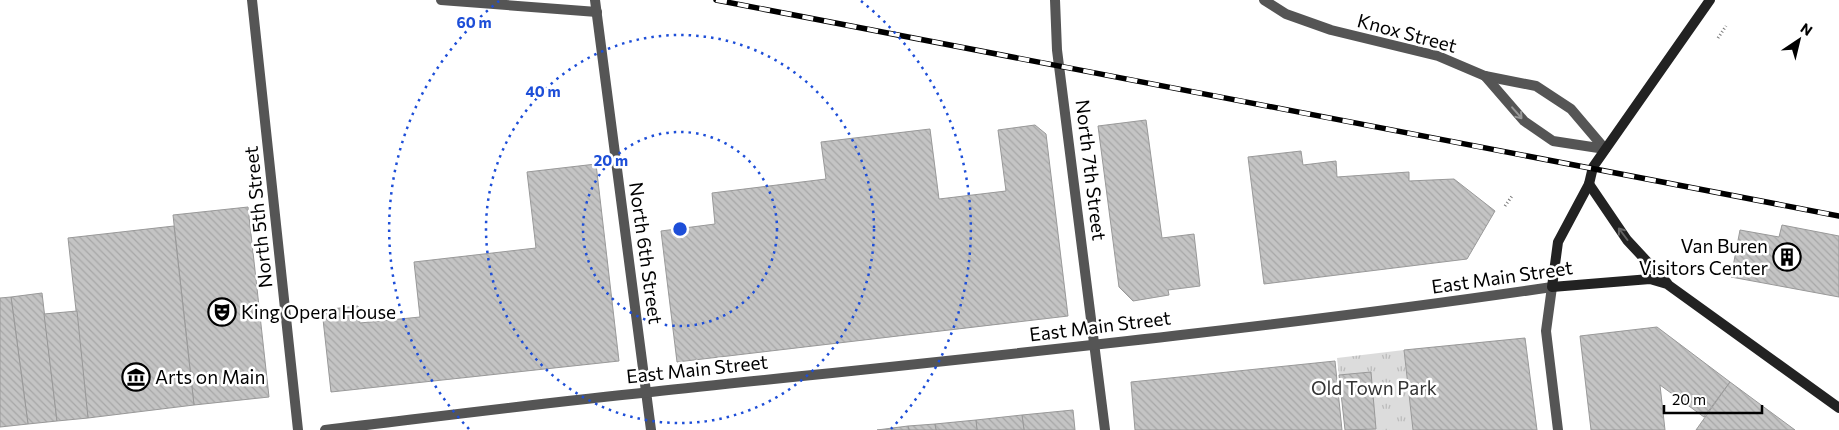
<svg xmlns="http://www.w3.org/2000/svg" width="1839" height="430" font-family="Commissioner,sans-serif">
	<defs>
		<pattern id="park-tufts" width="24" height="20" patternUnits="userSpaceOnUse" patternTransform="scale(1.25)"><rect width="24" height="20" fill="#dcdcdc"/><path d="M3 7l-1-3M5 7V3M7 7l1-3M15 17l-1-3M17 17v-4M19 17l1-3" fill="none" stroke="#bbb"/></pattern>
		<pattern id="building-back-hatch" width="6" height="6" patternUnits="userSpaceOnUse" patternTransform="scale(1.25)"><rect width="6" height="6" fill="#c4c4c4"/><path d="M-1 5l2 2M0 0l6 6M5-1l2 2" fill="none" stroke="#a7a7a7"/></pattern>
	</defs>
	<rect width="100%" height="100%" fill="#fff"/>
	<path fill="url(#park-tufts)" d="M1404 350 1413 430H1345L1337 358Z"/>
	<g fill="url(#building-back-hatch)" stroke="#999">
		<path d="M1146 120 1162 238 1194 234 1200 286 1168 290 1169 295 1133 301 1119 287 1098 126Z"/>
		<path d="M1035 125 1046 134 1068 316 677 362 661 231 715 224 712 193 826 179 821 142 930 129 939 199 1006 191 998 130Z"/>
		<path d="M1301 151 1303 165 1336 161 1337 177 1409 172V181L1454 179 1495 211 1467 259 1264 284 1248 157Z"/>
		<path d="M596 164 619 361 331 392 322 310 358 306 360 323 420 317 414 262 536 248 527 172Z"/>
		<path d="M248 207 269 397 194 405 173 215Z"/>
		<path d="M1782 225 1839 236V297L1731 277 1740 230 1779 237Z"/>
		<path d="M174 226 194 405 88 418 68 238Z"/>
		<path d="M42 293 57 421 28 424 11 297Z"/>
		<path d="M11 297 28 424 0 427V298Z"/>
		<path d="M77 311 88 418 57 421 44 314Z"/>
		<path d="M1657 327 1730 382 1704 417 1660 385 1665 430H1591L1580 336Z"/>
		<path d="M1525 338 1537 430H1413L1404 350Z"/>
		<path d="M1335 361 1342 430H1135L1131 382Z"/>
		<path d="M1371 372 1376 429 1345 430 1339 375Z"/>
		<path d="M1730 382 1795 430H1696Z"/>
		<path d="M1073 410 1075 430H1024L1022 415Z"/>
		<path d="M1022 415 1024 430H977L976 420Z"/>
		<path d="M976 420 977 430H936L935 424Z"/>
		<path d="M935 424 936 430H909L908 426Z"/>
		<path d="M908 426 909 430H877Z"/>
	</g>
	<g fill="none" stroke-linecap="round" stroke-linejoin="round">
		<g stroke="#777" stroke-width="3" stroke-dasharray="1 2.5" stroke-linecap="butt">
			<path d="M1718 38 1726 26"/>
			<path d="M1505 206 1512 196"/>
		</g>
		<g stroke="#555" stroke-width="10">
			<path d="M252 0 298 430"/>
			<path d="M441 0 597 12"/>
			<path d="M595 0 651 430"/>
			<path d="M1055 0 1057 50 1105 430"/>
			<path d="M1264 0 1286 14 1331 30 1438 56 1485 76 1536 86 1571 109 1605 149"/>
			<path d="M1485 76 1524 121 1553 141 1605 149"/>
			<path d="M1552 287 1546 331 1558 430"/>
		</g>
		<path stroke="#555" stroke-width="10" d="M325 430C434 417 542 403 651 392 952 360 1253 331 1552 287"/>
		<g stroke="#222" stroke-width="10">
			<path d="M1710 0 1593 167 1589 184 1558 242 1552 287 1650 279 1667 284 1839 408"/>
			<path d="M1589 184 1627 240 1667 283"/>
		</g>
		<g stroke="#000" stroke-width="5.5">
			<path id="rail" d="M716 0 1839 216"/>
		</g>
		<use href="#rail" stroke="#fff" stroke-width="4" stroke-dasharray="11" stroke-linecap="butt"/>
	</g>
	<defs><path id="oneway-shaft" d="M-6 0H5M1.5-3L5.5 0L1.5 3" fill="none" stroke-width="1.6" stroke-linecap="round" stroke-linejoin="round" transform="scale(1.25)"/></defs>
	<use stroke="#999" href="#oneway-shaft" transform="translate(1517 113) rotate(49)"/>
	<use stroke="#646464" href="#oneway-shaft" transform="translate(1623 234) rotate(-127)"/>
	<g fill="none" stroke="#1d4ed8" stroke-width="2.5" stroke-dasharray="2.5 5">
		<circle cx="680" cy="229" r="97"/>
		<circle cx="680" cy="229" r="194"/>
		<path d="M469 429A291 291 0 0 1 499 1M861 1A291 291 0 0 1 891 429"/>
	</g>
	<defs>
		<g id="building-ring" transform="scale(1.4375)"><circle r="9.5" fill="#fff" stroke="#000" stroke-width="1.5"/><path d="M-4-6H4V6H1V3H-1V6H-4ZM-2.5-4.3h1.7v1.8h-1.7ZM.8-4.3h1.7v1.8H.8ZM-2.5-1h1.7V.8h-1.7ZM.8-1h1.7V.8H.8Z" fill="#000"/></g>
		<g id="theatre-ring" transform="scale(1.4375)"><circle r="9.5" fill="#fff" stroke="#000" stroke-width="1.5"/><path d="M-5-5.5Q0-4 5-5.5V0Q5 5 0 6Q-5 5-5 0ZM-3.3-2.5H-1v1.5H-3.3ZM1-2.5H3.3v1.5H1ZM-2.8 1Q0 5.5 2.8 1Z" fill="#000"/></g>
		<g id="museum-ring" transform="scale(1.4375)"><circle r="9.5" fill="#fff" stroke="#000" stroke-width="1.5"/><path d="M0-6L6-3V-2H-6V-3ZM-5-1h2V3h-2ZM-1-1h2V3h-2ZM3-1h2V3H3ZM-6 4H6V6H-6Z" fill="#000"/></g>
	</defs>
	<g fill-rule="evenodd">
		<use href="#building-ring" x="1787" y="257"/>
		<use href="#theatre-ring" x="222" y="312"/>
		<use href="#museum-ring" x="136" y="377"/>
	</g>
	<g text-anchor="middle" stroke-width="5" stroke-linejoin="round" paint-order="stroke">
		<g font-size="19" fill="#000" stroke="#fff">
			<text transform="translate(1407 33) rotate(15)" y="7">Knox Street</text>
			<text transform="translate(1091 170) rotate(83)" y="7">North 7th Street</text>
			<text transform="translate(258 217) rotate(-96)" y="7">North 5th Street</text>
			<text transform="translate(646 253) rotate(82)" y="7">North 6th Street</text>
			<text transform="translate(1502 277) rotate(-8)" y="7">East Main Street</text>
			<text transform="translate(1100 326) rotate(-7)" y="7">East Main Street</text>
			<text transform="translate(697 369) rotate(-6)" y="7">East Main Street</text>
		</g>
		<g font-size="19" fill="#000" stroke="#fff" text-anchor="start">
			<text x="1768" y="253" text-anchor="end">Van Buren<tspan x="1768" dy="22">Visitors Center</tspan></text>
			<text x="241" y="319">King Opera House</text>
			<text x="155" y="384">Arts on Main</text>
		</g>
		<g font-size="19" fill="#333" stroke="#fff">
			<text x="1374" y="395">Old Town Park</text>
		</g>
	</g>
	<circle cx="680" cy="229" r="8" fill="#1d4ed8" stroke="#fff" stroke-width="2.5"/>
	<g font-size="15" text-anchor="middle" font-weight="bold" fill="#1d4ed8" stroke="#fff" stroke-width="5" stroke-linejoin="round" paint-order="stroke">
		<text x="474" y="28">60 m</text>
		<text x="543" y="97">40 m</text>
		<text x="611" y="166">20 m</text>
	</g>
	<g transform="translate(1799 40) rotate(35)" stroke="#ffffff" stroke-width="4" paint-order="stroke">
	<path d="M0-4L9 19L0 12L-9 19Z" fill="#000000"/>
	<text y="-8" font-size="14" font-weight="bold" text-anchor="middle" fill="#000000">N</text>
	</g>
	<path d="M1664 405v8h98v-8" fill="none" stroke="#000000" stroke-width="2.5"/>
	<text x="1672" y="405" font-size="15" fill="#000000" stroke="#ffffff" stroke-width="4" paint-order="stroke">20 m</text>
</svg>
